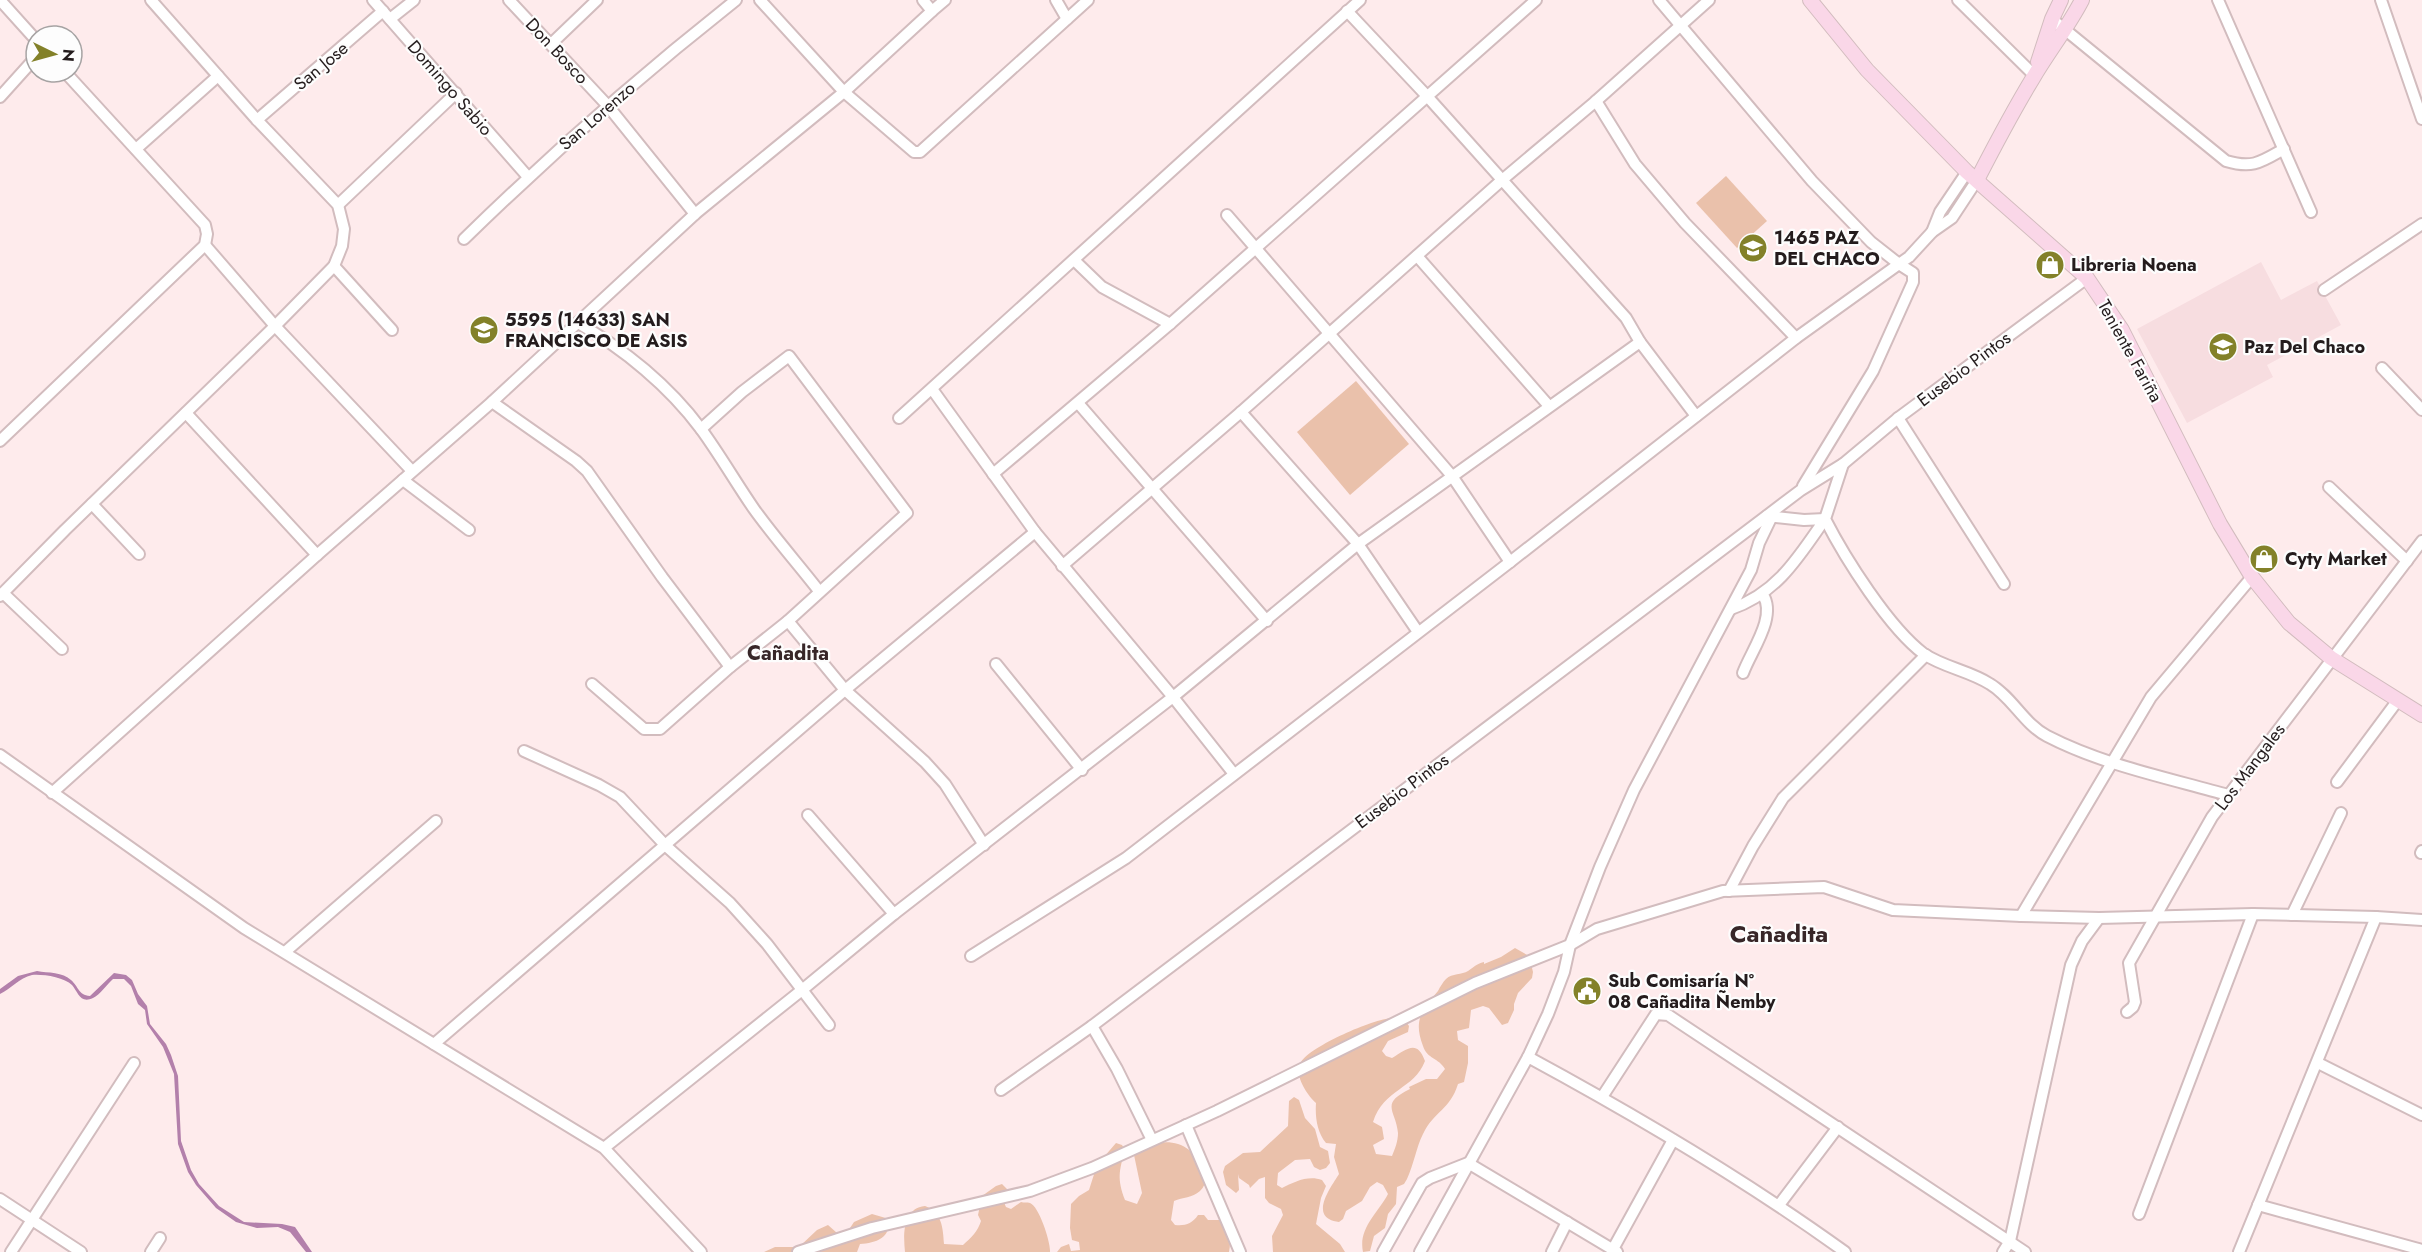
<svg xmlns="http://www.w3.org/2000/svg" width="2422" height="1252" font-family="Jost,sans-serif">
	<rect width="100%" height="100%" fill="#feebec"/>
	<path fill="#f7dde0" d="M2261 262 2281 300 2317 281 2341 325 2267 365 2273 377 2187 423 2137 329Z"/>
	<g fill="#eac1ab">
		<path d="M1726 176 1767 221 1737 248 1696 203Z"/>
		<path d="M1356 381 1409 444 1350 495 1297 432Z"/>
		<path d="M1515 948 1529 956 1533 972 1532 978 1518 993 1514 1004V1010L1508 1023 1502 1025 1489 1008 1483 1006 1471 1010 1469 1028 1457 1031 1458 1040 1468 1046V1063L1464 1082 1458 1084C1450 1110 1434 1111 1423 1134 1416 1148 1414 1164 1407 1179L1404 1184 1397 1187 1396 1204 1388 1214 1385 1228 1374 1236 1370 1251 1363 1252C1358 1228 1378 1213 1388 1194L1383 1185 1377 1182 1370 1187 1362 1201 1346 1211 1343 1219 1339 1222C1335 1221 1332 1221 1329 1219 1313 1210 1333 1184 1339 1174L1334 1157 1336 1144 1326 1143C1317 1132 1315 1117 1316 1103 1307 1095 1293 1074 1301 1062 1311 1046 1373 1019 1392 1018 1396 1018 1401 1019 1405 1020L1409 1026 1408 1032 1388 1041 1382 1051 1386 1056 1392 1058C1407 1049 1417 1039 1425 1061 1414 1090 1384 1088 1373 1122L1382 1127 1384 1139 1373 1145 1376 1154 1392 1156C1395 1149 1398 1141 1398 1133 1396 1110 1379 1104 1410 1089L1409 1087 1426 1079H1437L1445 1069C1439 1058 1427 1059 1423 1046 1413 1020 1422 1010 1438 991 1440 987 1443 982 1446 979 1452 973 1462 975 1468 971 1474 967 1476 964 1484 962V964L1501 957Z"/>
		<path d="M1294 1097 1299 1100 1305 1118 1315 1129 1320 1147 1328 1151 1330 1163 1326 1168 1320 1170 1314 1167 1310 1159 1295 1160 1278 1173 1277 1185 1282 1188C1294 1182 1308 1175 1322 1180L1326 1186 1321 1198 1316 1224 1340 1244 1345 1252H1273L1272 1236 1283 1215 1281 1209 1269 1203 1265 1198V1177L1259 1179 1250 1188 1249 1185 1239 1178 1238 1174 1239 1190 1236 1193 1226 1185 1223 1172 1225 1166 1243 1153 1260 1152 1288 1126 1289 1101Z"/>
		<path d="M1116 1143 1122 1145 1125 1150C1119 1171 1117 1179 1125 1200L1137 1204 1142 1193 1134 1155C1146 1145 1162 1139 1178 1144 1193 1148 1217 1175 1200 1191 1192 1198 1183 1197 1174 1201L1171 1220 1175 1225C1185 1226 1192 1224 1198 1215H1204L1208 1220H1220C1228 1230 1232 1239 1229 1252H1057L1061 1247 1069 1244 1071 1251 1080 1250 1079 1242 1072 1240 1070 1228 1071 1204 1079 1196 1089 1190 1097 1165Z"/>
		<path d="M1002 1184 1008 1190C1003 1196 1003 1200 1006 1207L1011 1209 1021 1202C1024 1203 1027 1202 1030 1203 1039 1206 1051 1243 1050 1252H905C903 1234 903 1208 925 1206 942 1212 943 1228 944 1244L963 1245C971 1238 978 1231 981 1221L978 1215 982 1196 996 1186Z"/>
		<path d="M872 1214 889 1219C891 1238 876 1243 860 1244L857 1252H764L775 1247H799L817 1230 828 1225 837 1233 848 1231 854 1222Z"/>
	</g>
	<path fill="#b380ab" d="M37 971C48 973 63 972 71 980 79 987 78 995 90 996L114 973 126 975 132 980 138 994 147 1006 150 1024 166 1044 171 1055 178 1076 181 1141 191 1170 199 1184 219 1206 244 1222 282 1224 295 1227 312 1252H306L290 1232 278 1227 257 1228 236 1222 216 1208 196 1185 188 1172 178 1144 174 1074 163 1047 147 1024 145 1010 138 1004 131 986 124 979H113C107 984 100 995 93 998 80 1004 78 992 72 985 64 977 42 974 32 975 19 978 11 989 0 994V989L18 976Z"/>
	<g fill="none" stroke-linecap="round" stroke-linejoin="round">
		<g stroke="#d2bcbe" stroke-width="14">
			<g id="street">
				<path d="M0 0 36 40"/>
				<path d="M373 0 528 177"/>
				<path d="M509 0 608 106 695 214"/>
				<path d="M760 0 844 92 914 152H920L1088 0"/>
				<path d="M1056 0 1067 19"/>
				<path d="M1958 0 2034 75"/>
				<path d="M2218 0 2311 212"/>
				<path d="M2381 0 2422 119"/>
				<path d="M932 11 945 0"/>
				<path d="M1347 11 1426 95 1626 318 1640 342 1696 416"/>
				<path d="M390 19 414 0"/>
				<path d="M2052 19 2226 161C2253 169 2261 162 2284 149"/>
				<path d="M551 44 597 0"/>
				<path d="M0 97 36 57"/>
				<path d="M1596 101 1635 164 1685 223 1796 338"/>
				<path d="M257 120 383 11"/>
				<path d="M136 149 218 76"/>
				<path d="M338 205 456 93"/>
				<path d="M1227 215 1452 476 1510 562"/>
				<path d="M1932 232 1940 212 1967 172"/>
				<path d="M464 239C550 155 641 75 736 0"/>
				<path d="M205 245 275 326 412 471"/>
				<path d="M1417 256 1549 406"/>
				<path d="M1074 260 1102 287 1170 324"/>
				<path d="M334 266 392 330"/>
				<path d="M2324 290 2422 224"/>
				<path d="M578 323C624 349 669 386 701 429 720 455 736 483 754 509 774 537 798 564 819 591"/>
				<path d="M2382 368 2422 410"/>
				<path d="M932 389 1035 532 1173 697 1234 774"/>
				<path d="M492 402 576 461 587 471 662 577 730 667"/>
				<path d="M1078 403 1267 621"/>
				<path d="M1241 412 1358 544 1418 632"/>
				<path d="M186 413 317 555"/>
				<path d="M899 418 1360 0"/>
				<path d="M1898 418 2004 584"/>
				<path d="M0 441 205 245 207 234 205 225 65 72"/>
				<path d="M1843 464 1898 418 2087 278"/>
				<path d="M993 474 1170 324 1536 0"/>
				<path d="M403 480 469 530"/>
				<path d="M1803 486 1873 371 1913 282V273L1899 264 1909 257 1932 232 1952 218 1977 180"/>
				<path d="M2329 487 2407 561"/>
				<path d="M92 504 139 554"/>
				<path d="M1062 566 1241 412 1502 180 1596 101 1709 0"/>
				<path d="M3 593 62 649"/>
				<path d="M0 596 65 530 275 326 334 266 342 246 344 229 338 205 257 120 151 0"/>
				<path d="M1731 609C1777 593 1798 558 1825 519L1804 520 1767 516"/>
				<path d="M788 621 845 690 925 762 945 784 984 845"/>
				<path d="M996 664 1082 770"/>
				<path d="M1743 673C1751 651 1777 617 1763 595"/>
				<path d="M592 684 644 729H660L730 667 788 621 907 513 789 356 742 392 701 429"/>
				<path d="M524 751 599 785 620 797 666 846 730 903 767 944 829 1025"/>
				<path d="M0 755 244 928 604 1148 701 1252"/>
				<path d="M2337 782 2398 700"/>
				<path d="M52 793 317 555 492 402 695 214 844 92 932 11 923 0"/>
				<path d="M808 815 894 914"/>
				<path d="M2421 853 2422 851"/>
				<path d="M1729 891 1753 846 1783 798 1926 655"/>
				<path d="M2292 915 2341 813"/>
				<path d="M2021 916 2151 697 2252 577"/>
				<path d="M285 952 436 821"/>
				<path d="M971 956 1126 858 1510 562 1796 338 1899 264 1871 242 1812 181 1659 0"/>
				<path d="M2127 1012 2133 1007 2135 1002 2129 963 2212 817 2422 541"/>
				<path d="M1092 1026 1117 1069 1152 1140"/>
				<path d="M434 1044 845 690 1035 532"/>
				<path d="M1528 1057C1637 1116 1744 1179 1845 1252"/>
				<path d="M2318 1063 2422 1115"/>
				<path d="M1001 1090 1092 1026 1801 490 1843 464 1825 519C1845 558 1889 628 1924 654 1943 667 1970 671 1990 684 2012 697 2024 724 2047 736 2103 765 2168 778 2228 795"/>
				<path d="M1602 1097 1656 1014 1668 1015 2025 1252"/>
				<path d="M1186 1125 1240 1252"/>
				<path d="M604 1148 802 990 894 914 1173 697 1358 544 1640 342"/>
				<path d="M0 1199 81 1252"/>
				<path d="M1779 1205 1838 1127"/>
				<path d="M2258 1205 2422 1250"/>
				<path d="M2139 1214 2253 914"/>
				<path d="M1613 1249 1673 1140"/>
				<path d="M11 1252 134 1063"/>
				<path d="M151 1252 160 1238"/>
				<path d="M798 1252 872 1228 1030 1191 1092 1168 1217 1111 1475 983 1570 945 1597 929 1723 891 1824 887 1893 910 2021 916 2099 918 2253 914 2376 917"/>
				<path d="M1383 1252 1422 1183 1430 1178 1468 1163 1617 1252"/>
				<path d="M1420 1252 1528 1057 1548 1014 1564 972 1570 945 1600 867 1634 790 1751 570 1759 543 1772 516"/>
				<path d="M1552 1252 1567 1222"/>
				<path d="M2003 1252 2010 1241 2071 965 2082 941 2099 918"/>
				<path d="M2239 1252 2376 917 2422 920"/>
			</g>
		</g>
		<g stroke="#d2bcbe" stroke-width="16">
			<g id="secondary">
				<path d="M1810 0 1867 70 1967 172 2087 278 2122 330 2220 524 2252 577 2289 623 2331 658 2422 715"/>
				<path d="M2038 62 2052 19 2061 0"/>
				<path d="M1977 180C1995 145 2013 111 2033 78 2049 51 2068 27 2082 0"/>
			</g>
		</g>
		<use href="#street" stroke="#fff" stroke-width="10"/>
		<use href="#secondary" stroke="#fad7e8" stroke-width="14"/>
	</g>
	<defs>
		<g id="school-disc" transform="scale(1.5)"><circle r="9.5" fill="#838129" stroke="#fdfdfd"/><path d="M0-5L7-2L0 1L-7-2ZM-4 1L0 2.5L4 1V4Q0 6-4 4Z" fill="#fff"/></g>
		<g id="shop-disc" transform="scale(1.5)"><circle r="9.5" fill="#838129" stroke="#fdfdfd"/><path d="M-5-2.5h2.3a2.7 3.5 0 0 1 5.4 0H5L5.5 6h-11ZM-1.5-2.5h3a1.5 2.3 0 0 0-3 0Z" fill="#fff"/></g>
		<g id="civic-disc" transform="scale(1.5)"><circle r="9.5" fill="#838129" stroke="#fdfdfd"/><path d="M-.6-6.5H3V-4.5H.6V-3L4-1V1h2V6H-6V1h2V-1L-.6-3ZM-1.2 2.5V6h2.4V2.5Z" fill="#fff"/></g>
	</defs>
	<g fill-rule="evenodd">
		<use href="#school-disc" x="1753" y="248"/>
		<use href="#shop-disc" x="2050" y="265"/>
		<use href="#school-disc" x="484" y="330"/>
		<use href="#school-disc" x="2223" y="347"/>
		<use href="#shop-disc" x="2264" y="559"/>
		<use href="#civic-disc" x="1587" y="991"/>
	</g>
	<g text-anchor="middle" stroke-width="4.5" stroke-linejoin="round" paint-order="stroke">
		<g font-size="18" fill="#241c1d" stroke="#fdfdfd">
			<text transform="translate(557 51) rotate(47)" y="6">Don Bosco</text>
			<text transform="translate(321 66) rotate(-40)" y="6">San Jose</text>
			<text transform="translate(450 88) rotate(49)" y="6">Domingo Sabio</text>
			<text transform="translate(597 116) rotate(-41)" y="6">San Lorenzo</text>
			<text transform="translate(2130 351) rotate(61)" y="6">Teniente Fariña</text>
			<text transform="translate(1964 369) rotate(-37)" y="6">Eusebio Pintos</text>
			<text transform="translate(2250 767) rotate(-53)" y="6">Los Mangales</text>
			<text transform="translate(1402 791) rotate(-37)" y="6">Eusebio Pintos</text>
		</g>
		<g font-size="18" font-weight="bold" fill="#241c1d" stroke="#fdfdfd" text-anchor="start">
			<text x="1774" y="244">1465 PAZ<tspan x="1774" dy="21">DEL CHACO</tspan></text>
			<text x="2071" y="271">Libreria Noena</text>
			<text x="505" y="326">5595 (14633) SAN<tspan x="505" dy="21">FRANCISCO DE ASIS</tspan></text>
			<text x="2244" y="353">Paz Del Chaco</text>
			<text x="2285" y="565">Cyty Market</text>
			<text x="1608" y="987">Sub Comisaría N°<tspan x="1608" dy="21">08 Cañadita Ñemby</tspan></text>
		</g>
		<g font-size="20" font-weight="bold" fill="#372628" stroke="#fdfdfd">
			<text x="788" y="660">Cañadita</text>
		</g>
		<g font-size="24" font-weight="bold" fill="#372628" stroke="#fdfdfd">
			<text x="1779" y="942">Cañadita</text>
		</g>
	</g>
	<g transform="translate(54 54) rotate(95)"><circle r="28" fill="#fdfdfd" stroke="#a6a3a3" stroke-width="1.5"/>
	<path d="M0-4.5L10 22L0 15L-10 22Z" fill="#838129"/>
	<text y="-9" font-size="16" font-weight="bold" text-anchor="middle" fill="#241c1d">N</text>
	</g>
</svg>
